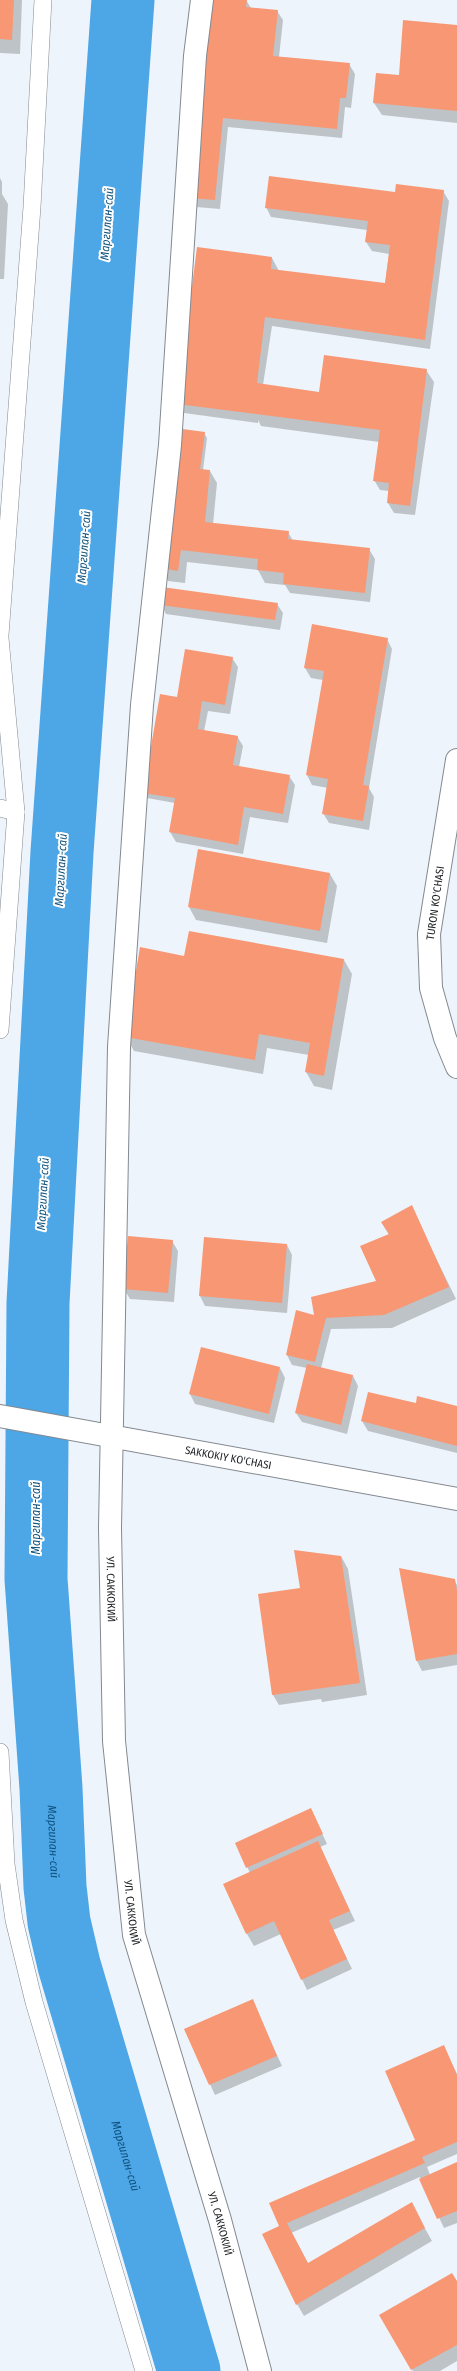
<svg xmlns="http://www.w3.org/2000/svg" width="457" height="2371" font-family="'Fira Sans Condensed',sans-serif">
	<rect width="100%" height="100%" fill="#eef4fb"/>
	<g fill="#0003">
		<path d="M0 0H22L20 54 0 53Z"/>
		<path d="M209 0H246L251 8 277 11 283 20 279 57 349 64 355 74 351 108 345 107 342 138 228 127 220 209 196 207Z"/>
		<path d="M457 26V123L382 115 374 103 400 76Z"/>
		<path d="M0 178 2 182V194L8 204 4 279H0Z"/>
		<path d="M443 191 449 201 430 349 272 326 263 385 320 393 426 370 434 382 415 515 394 513 388 503 389 491 380 490 374 480 379 442 261 426 258 420V423L184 413 178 404 272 258 279 271 385 285 389 254 372 251 366 242 367 230 271 217 266 207 396 193Z"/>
		<path d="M204 433 207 438 203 470 210 471 217 483 213 524 288 532 293 541 369 549 375 559 370 602 290 593 285 585 265 583 258 570 187 562 185 583 168 581 161 568Z"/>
		<path d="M161 604H277L283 613 280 630 166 614Z"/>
		<path d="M387 639 392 649 369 788 374 797 369 830 329 823 323 813 328 788 312 785 307 775 323 680 311 678 305 668Z"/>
		<path d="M232 658 238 667 230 714 208 711 204 731 237 736 243 746 239 767 289 776 295 785 288 823 250 817 243 854 176 842 170 832 175 803 147 798 145 793 178 698Z"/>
		<path d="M199 850 330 874 337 886 327 943 196 920 189 907Z"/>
		<path d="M185 957 344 960 352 974 332 1090 314 1086 306 1072 309 1055 267 1048 263 1074 134 1051 126 1037Z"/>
		<path d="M411 1207 456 1299 392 1328 331 1329 321 1368 353 1376 358 1386 347 1434 302 1422 296 1413 307 1368 292 1365 287 1355 315 1316 377 1282 389 1235 382 1223Z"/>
		<path d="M172 1241 178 1251 174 1302 130 1299 124 1289Z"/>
		<path d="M287 1245 292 1255 287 1313 205 1306 200 1296Z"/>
		<path d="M201 1348 280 1368 285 1378 274 1423 195 1404 190 1394Z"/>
		<path d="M416 1405 457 1407V1453L368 1431 362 1421Z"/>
		<path d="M341 1556 348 1569 367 1695 322 1702 321 1699 279 1705 273 1695 259 1595 301 1589Z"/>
		<path d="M400 1570 454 1580 457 1585V1665L422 1671 417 1661Z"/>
		<path d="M311 1809 327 1844 320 1847 355 1921 333 1930 352 1969 307 1990 281 1934 254 1946 247 1934 250 1873 236 1843Z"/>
		<path d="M252 2000 282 2066 215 2095 185 2029Z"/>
		<path d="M444 2047 457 2074V2154L427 2167 430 2175 457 2163V2223L444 2228 420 2177 291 2233 308 2264 418 2216 432 2241 304 2316 297 2304 280 2227 416 2141Z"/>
		<path d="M457 2283V2361L440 2371H413L380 2315Z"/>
	</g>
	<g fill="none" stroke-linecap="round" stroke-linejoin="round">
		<path stroke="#4da6e6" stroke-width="63" id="s1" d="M123 0 62 852 38 1303 36 1579 51 1788 55 1887 59 1922 69 1965 189 2371"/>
	</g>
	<g fill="#f89774">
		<path d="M0 0H14L12 40 0 39Z"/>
		<path d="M208 0H247L246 7 278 10 273 56 350 63 346 98H340L337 129 223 118 215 200 189 198Z"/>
		<path d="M403 20 457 25V111L373 103 376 73 399 75Z"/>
		<path d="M269 176 395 192 396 184 444 190 425 340 265 317 257 383 319 392 324 355 427 369 410 506 387 503 389 483 373 481 380 430 177 404 197 247 272 257 271 269 385 283 390 245 365 242 368 221 265 208Z"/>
		<path d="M175 428 205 432 200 469 210 470 205 522 289 531 288 539 370 548 365 593 283 584 284 573 257 570 258 559 181 550 178 571 160 568Z"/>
		<path d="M162 587 278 603 275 620 160 605Z"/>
		<path d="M312 624 388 638 363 785 369 786 363 821 322 814 328 779 306 775 324 671 304 668Z"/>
		<path d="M185 649 233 657 225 705 202 701 198 729 238 736 233 765 290 775 283 814 244 807 238 845 169 832 175 798 143 793 160 694 177 697Z"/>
		<path d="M198 849 330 873 320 931 188 907Z"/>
		<path d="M189 931 344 959 324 1076 305 1072 310 1043 259 1034 255 1060 125 1037 140 947 184 956Z"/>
		<path d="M412 1205 449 1287 384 1315 326 1318 315 1362 286 1355 296 1310 314 1315 311 1297 376 1281 360 1246 389 1234 381 1222Z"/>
		<path d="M128 1236 173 1240 168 1293 123 1289Z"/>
		<path d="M204 1237 287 1244 282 1303 199 1296Z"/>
		<path d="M201 1347 280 1367 269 1414 189 1394Z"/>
		<path d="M307 1364 353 1375 341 1425 295 1413Z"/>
		<path d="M368 1392 416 1403 417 1396 457 1406V1446L361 1421Z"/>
		<path d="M294 1550 341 1556 360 1683 272 1695 258 1594 300 1588Z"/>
		<path d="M399 1568 455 1579 457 1591V1654L416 1661Z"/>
		<path d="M311 1808 323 1834 246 1868 235 1843Z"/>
		<path d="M318 1841 350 1911 329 1920 347 1959 301 1980 274 1921 246 1934 223 1884Z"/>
		<path d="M253 1999 277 2056 209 2085 184 2029Z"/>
		<path d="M444 2045 457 2075V2142L422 2157 425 2163 287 2223 308 2263 412 2202 425 2228 296 2305 262 2234 279 2226 269 2203 415 2140 385 2071Z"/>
		<path d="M457 2162V2211L437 2219 419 2179Z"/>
		<path d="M452 2273 457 2281V2345L411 2370 379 2315Z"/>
	</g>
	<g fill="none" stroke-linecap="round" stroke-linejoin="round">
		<g stroke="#848990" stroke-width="18">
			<g id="service">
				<path d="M0 635 32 207 43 0"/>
				<path d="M0 638 16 812 0 1030"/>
				<path d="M0 808 16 812"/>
				<path d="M0 1752 6 1864 14 1920 34 2002 144 2371"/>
			</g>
		</g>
		<g stroke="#848990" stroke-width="24">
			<g id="minor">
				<path id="s2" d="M202 0 195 56 170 445 142 705 119 1047 110 1528 114 1741 134 1935 220 2220 260 2371"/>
			</g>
		</g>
		<g stroke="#848990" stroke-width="24">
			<g id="tertiary">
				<path d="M457 760 429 934 431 988 445 1038 457 1067"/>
				<path id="s3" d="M0 1416 457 1499"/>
			</g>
		</g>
		<use href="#service" stroke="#fff" stroke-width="17"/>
		<use href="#minor" stroke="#fff" stroke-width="22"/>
		<use href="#tertiary" stroke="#fff" stroke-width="22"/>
	</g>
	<g text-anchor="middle" stroke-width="4" stroke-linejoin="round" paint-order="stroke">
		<g font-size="11" fill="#212326" stroke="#fff">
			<text transform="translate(435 903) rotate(-82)" y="4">TURON KO'CHASI</text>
			<text dy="4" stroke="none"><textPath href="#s3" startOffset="232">SAKKOKIY KO'CHASI</textPath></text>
			<text dy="4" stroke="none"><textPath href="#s2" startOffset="1593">УЛ. САККОКИЙ</textPath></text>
			<text dy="4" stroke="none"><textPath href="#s2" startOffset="1917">УЛ. САККОКИЙ</textPath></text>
			<text dy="4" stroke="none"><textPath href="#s2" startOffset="2241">УЛ. САККОКИЙ</textPath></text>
		</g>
		<g font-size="12" font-style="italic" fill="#0e517c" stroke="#fff">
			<text transform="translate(107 224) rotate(-86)" y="4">Маргилан-сай</text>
			<text transform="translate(84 547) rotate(-86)" y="4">Маргилан-сай</text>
			<text transform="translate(61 870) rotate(-87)" y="4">Маргилан-сай</text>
			<text transform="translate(43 1194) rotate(-87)" y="4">Маргилан-сай</text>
			<text transform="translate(36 1518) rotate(-90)" y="4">Маргилан-сай</text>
			<text dy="4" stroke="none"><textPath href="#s1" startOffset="1845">Маргилан-сай</textPath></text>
			<text dy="4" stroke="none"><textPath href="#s1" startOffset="2169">Маргилан-сай</textPath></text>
		</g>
	</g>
</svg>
